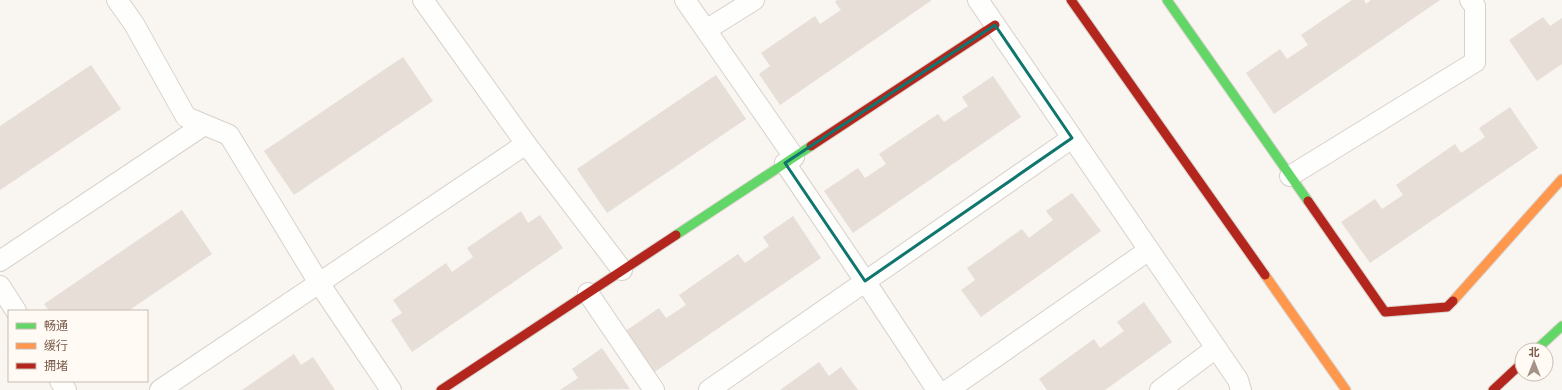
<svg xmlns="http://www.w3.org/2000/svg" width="1562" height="390" font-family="'Noto Sans','Noto Sans SC',sans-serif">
	<rect width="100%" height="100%" fill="#f9f5f0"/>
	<g fill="#e6ded7">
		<path d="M837 0H932L780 105 759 74 770 66 761 53 815 16 820 24 841 10 835 2Z"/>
		<path d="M1352 0H1364L1366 4 1371 0H1440L1274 114 1246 73 1280 49 1287 59 1308 45 1301 35Z"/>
		<path d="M1543 17 1550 26 1562 18V64L1537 81 1509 40Z"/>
		<path d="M403 57 433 101 294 195 264 151Z"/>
		<path d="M91 65 121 109 0 190V126Z"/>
		<path d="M716 75 746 119 607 213 577 169Z"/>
		<path d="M993 76 1021 117 853 233 824 191 858 168 865 178 886 164 879 154 938 114 944 122 968 106 962 97Z"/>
		<path d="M1510 107 1538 148 1370 263 1341 222 1375 199 1382 209 1403 195 1396 185 1455 144 1461 153 1485 137 1479 128Z"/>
		<path d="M1072 193 1101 231 981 317 961 290 975 280 967 268 1022 229 1029 238 1053 220 1046 211Z"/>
		<path d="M182 210 212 254 128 311H49L44 304Z"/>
		<path d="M521 211 528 223 540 215 563 248 412 352 391 320 402 313 393 300 446 263 452 272 473 257 467 248Z"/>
		<path d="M793 216 821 258 653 373 624 332 659 308 666 318 686 305 679 295 738 254 745 263 769 246 763 237Z"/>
		<path d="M1144 302 1172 342 1105 390H1047L1039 379 1094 339 1100 348 1124 331 1117 322Z"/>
		<path d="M602 348 630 389 560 390 578 378 572 369Z"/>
		<path d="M294 354 301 365 313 357 335 390H242Z"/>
		<path d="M819 362 829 376 841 367 858 390H780Z"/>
	</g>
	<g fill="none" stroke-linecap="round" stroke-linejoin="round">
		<g stroke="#d7d1cb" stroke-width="22">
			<g id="street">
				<path d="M117 0 134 24 186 117 229 135 319 283 391 390"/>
				<path d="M423 0 526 144 622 270"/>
				<path d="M685 0 794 157"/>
				<path d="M978 0 1238 380 1241 390"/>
				<path d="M706 30 754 0"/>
				<path d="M785 163 865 281 937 390"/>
				<path d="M1290 176 1475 62V6L1470 0"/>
				<path d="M0 261 204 125"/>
				<path d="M0 286 16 311"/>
				<path d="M588 293 654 390"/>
				<path d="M60 381 66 390"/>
				<path d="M160 390 526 144"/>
				<path d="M709 390 1072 138"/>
				<path d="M948 390 1149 250"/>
				<path d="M1160 390 1216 348"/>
			</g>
		</g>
		<g stroke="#d9d2cb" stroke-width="11">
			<g id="fast">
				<path d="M1167 0 1308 201"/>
				<path d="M676 235 811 146"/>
				<path d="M1536 350 1562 326"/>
			</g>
		</g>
		<g stroke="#d9d2cb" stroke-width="11">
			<g id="slow">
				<path d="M1265 275 1346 390"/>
				<path d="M1453 301 1562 179"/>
			</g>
		</g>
		<g stroke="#d9d2cb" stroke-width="11">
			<g id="jam">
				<path d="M1071 0 1265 275"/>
				<path d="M811 146 995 25"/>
				<path d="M1308 201 1385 312 1447 307 1453 301"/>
				<path d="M441 390 676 235"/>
				<path d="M1493 390 1522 363"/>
			</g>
		</g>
		<use href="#street" stroke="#fefefd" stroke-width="20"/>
		<use href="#fast" stroke="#63d668" stroke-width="9"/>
		<use href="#slow" stroke="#ff974d" stroke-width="9"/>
		<use href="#jam" stroke="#b3261e" stroke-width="9"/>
	</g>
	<path fill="none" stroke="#0f766e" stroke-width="3" stroke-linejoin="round" d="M995 25 1072 138 865 281 785 163Z"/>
	<rect x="8" y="310" width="140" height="72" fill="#fffaf3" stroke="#cabbb1"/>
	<rect x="16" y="323" width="20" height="6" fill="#63d668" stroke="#cabbb1"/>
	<text x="44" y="330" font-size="12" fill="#7a5c4d">畅通</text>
	<rect x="16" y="343" width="20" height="6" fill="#ff974d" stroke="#cabbb1"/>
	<text x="44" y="350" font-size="12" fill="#7a5c4d">缓行</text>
	<rect x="16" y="363" width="20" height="6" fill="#b3261e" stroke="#cabbb1"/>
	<text x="44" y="370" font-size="12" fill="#7a5c4d">拥堵</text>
	<g transform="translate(1534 362)"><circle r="19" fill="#fffaf3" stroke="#cabbb1"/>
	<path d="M0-3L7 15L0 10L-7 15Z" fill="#a69286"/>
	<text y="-6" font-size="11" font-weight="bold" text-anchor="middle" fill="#7a5c4d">北</text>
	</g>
</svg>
